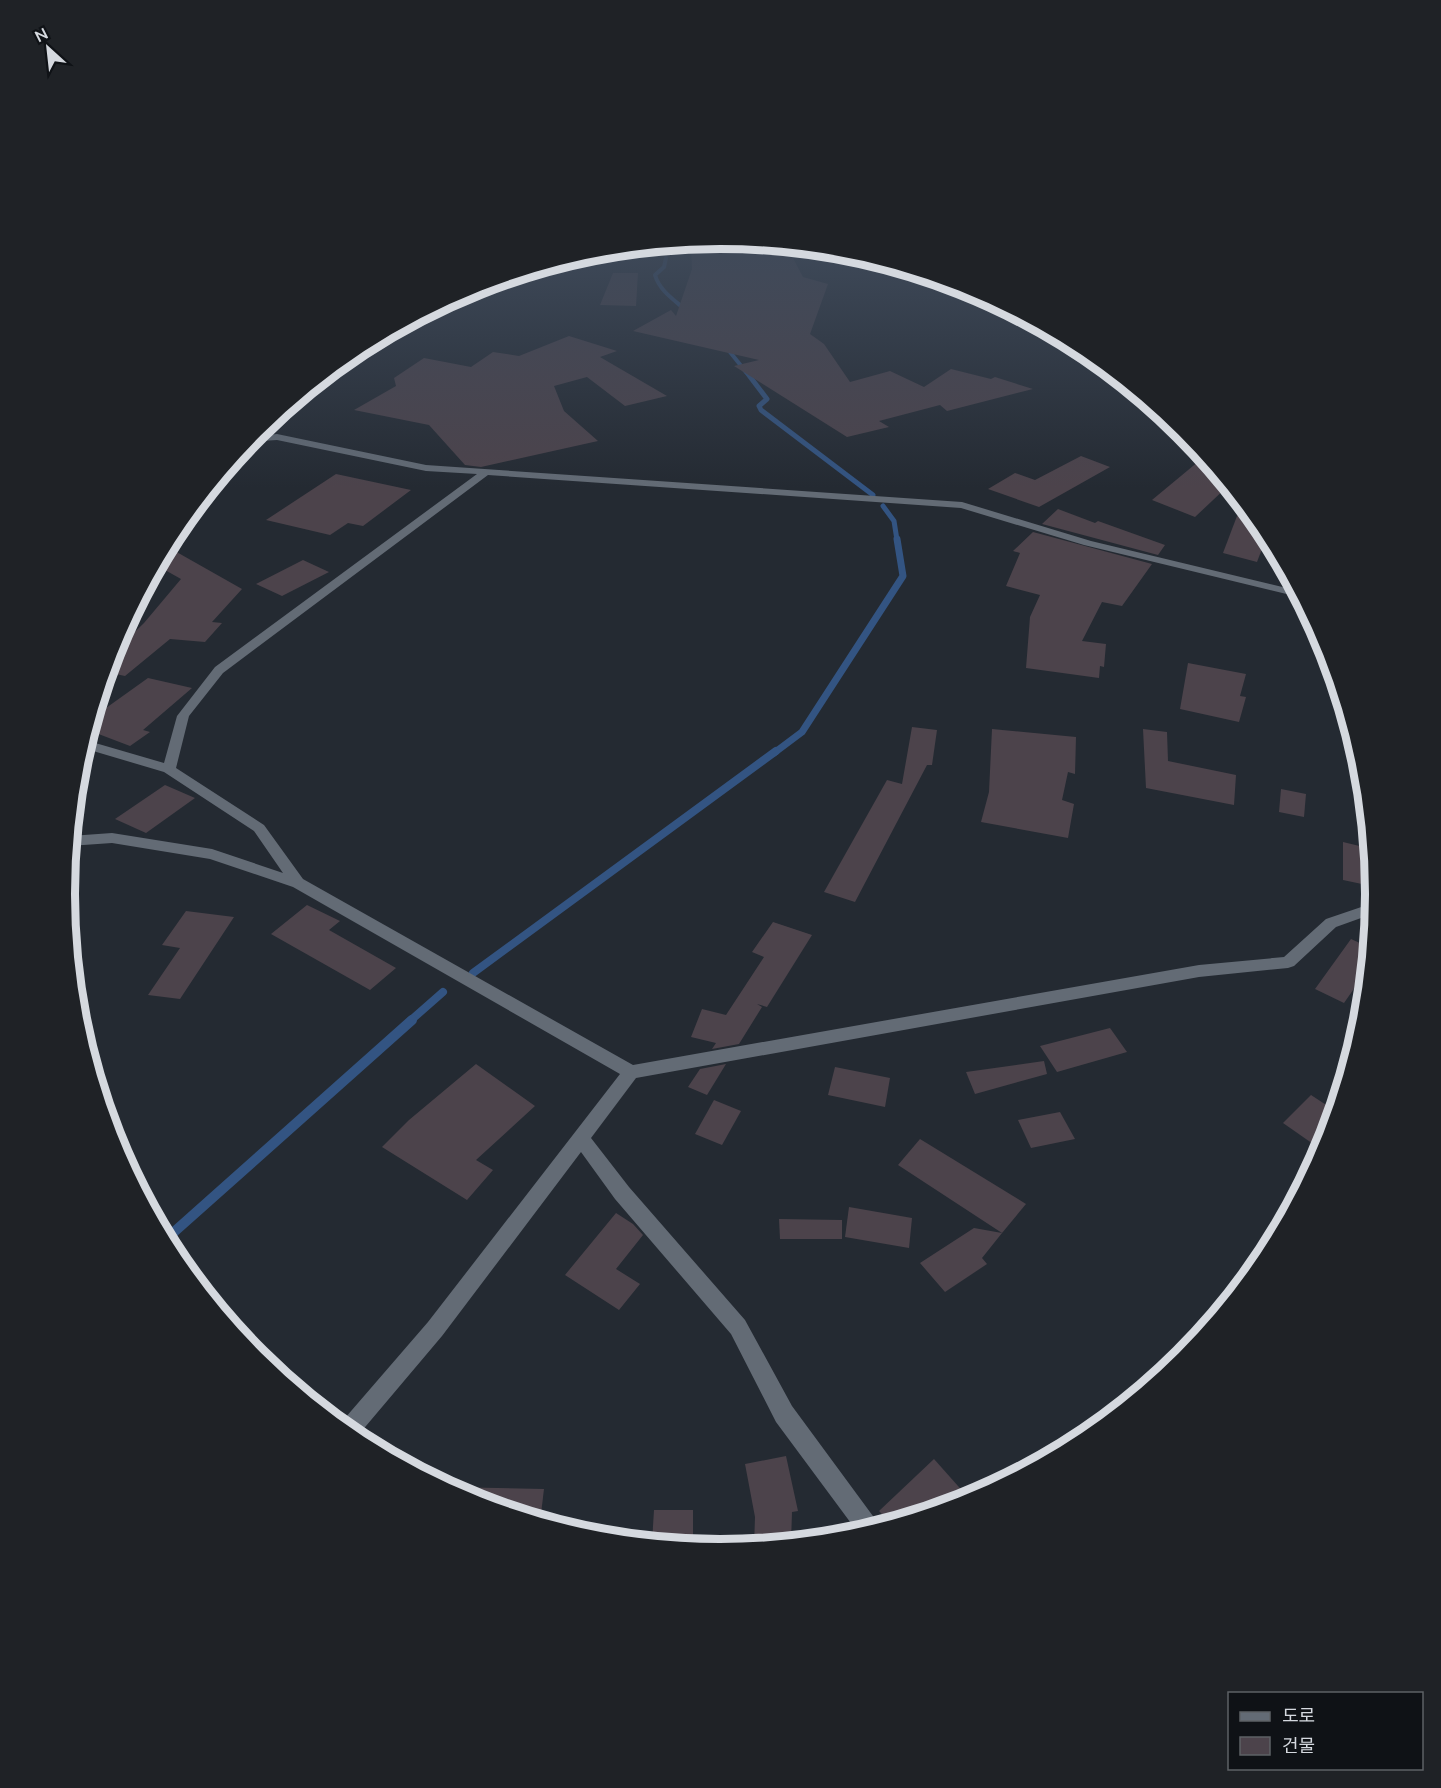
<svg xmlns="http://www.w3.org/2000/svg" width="1441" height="1788" font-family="Mulish,'Noto Sans KR',sans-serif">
	<rect width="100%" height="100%" fill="#242a32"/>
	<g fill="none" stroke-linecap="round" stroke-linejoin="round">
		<g stroke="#335482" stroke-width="4">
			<path d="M666 258 664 267 655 275C660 292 676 301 688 312"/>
			<path d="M726 347 746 372"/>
		</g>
		<g stroke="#335482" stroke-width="5">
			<path d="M745 370 767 399 759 406 761 410 873 495"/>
			<path d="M883 506 894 521 897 540"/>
		</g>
		<path stroke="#335482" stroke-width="7" d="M774 753 802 732 903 576 897 539"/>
		<g stroke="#335482" stroke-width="8">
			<path d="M473 973 776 751"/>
			<path d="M410 1021 443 992"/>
		</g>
		<path stroke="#335482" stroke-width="10" d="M165 1240 412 1020"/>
	</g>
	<g fill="#4c434b">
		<path d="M719 238 793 258 803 277 828 284 810 334 824 344 850 382 890 371 924 387 951 369 991 379 995 377 1033 389 947 411 940 405 879 421 889 427 847 437 734 366 759 360 633 331 671 310 676 316 692 269 691 241Z"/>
		<path d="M613 273H638L636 306 600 305Z"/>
		<path d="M569 336 617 351 600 357 667 396 625 406 587 377 554 386 564 411 598 441 481 467 465 465 429 425 354 410 396 386 394 378 424 358 471 367 493 352 519 356Z"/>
		<path d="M1081 456 1110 467 1039 507 988 489 1015 473 1035 480Z"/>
		<path d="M1205 456 1229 485 1195 517 1152 500Z"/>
		<path d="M336 474 411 490 363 526 348 523 330 535 266 520Z"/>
		<path d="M1058 509 1095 523 1098 521 1165 545 1158 555 1042 524Z"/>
		<path d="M1237 516 1258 520 1268 533 1257 562 1223 553Z"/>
		<path d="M1033 532 1152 564 1122 606 1102 602 1082 641 1106 644 1104 667 1100 666 1099 678 1026 668 1030 617 1040 595 1006 586 1020 553 1013 551Z"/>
		<path d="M166 546 242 589 212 622 222 623 205 642 170 639 125 676 106 672 111 655 144 623 181 579 156 565Z"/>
		<path d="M303 560 329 572 282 596 256 584Z"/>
		<path d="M1188 663 1246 674 1240 696 1246 697 1239 722 1180 709Z"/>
		<path d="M148 678 192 688 143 730 150 732 130 746 88 730 94 711 99 713Z"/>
		<path d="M912 727 937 730 932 765H927L855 902 824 892 887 780 902 784Z"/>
		<path d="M992 729 1076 737 1075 774 1068 772 1062 800 1074 804 1068 838 981 822 989 792Z"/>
		<path d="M1143 729 1167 732 1168 761 1236 775 1234 805 1146 788Z"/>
		<path d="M165 785 195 798 146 833 115 819Z"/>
		<path d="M1281 789 1306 794 1304 817 1279 812Z"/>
		<path d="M1343 842 1372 849 1376 887 1343 880Z"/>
		<path d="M307 905 340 921 329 930 396 968 370 990 271 934Z"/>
		<path d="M186 911 234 917 180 999 148 995 180 948 162 945Z"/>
		<path d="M773 922 812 935 767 1007 757 1004 762 1007 739 1044 712 1049 716 1043 691 1037 702 1009 726 1015 764 957 752 952Z"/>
		<path d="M1351 939 1371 948 1360 963 1369 967 1344 1003 1315 989Z"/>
		<path d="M1110 1028 1127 1052 1057 1072 1040 1046Z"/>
		<path d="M1044 1061 1047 1074 975 1094 966 1072Z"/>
		<path d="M476 1064 535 1106 476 1160 493 1170 467 1200 382 1147 409 1120Z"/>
		<path d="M726 1064 707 1095 688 1087 700 1069Z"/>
		<path d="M835 1067 890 1078 885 1107 828 1095Z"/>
		<path d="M1311 1095 1337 1112 1331 1130 1316 1146 1283 1123Z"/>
		<path d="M714 1100 741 1111 722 1145 695 1134Z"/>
		<path d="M1060 1112 1075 1139 1031 1148 1018 1120Z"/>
		<path d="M920 1139 1026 1204 1002 1233 898 1165Z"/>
		<path d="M849 1207 912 1218 909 1248 845 1237Z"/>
		<path d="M616 1213 633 1224 643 1235 616 1269 640 1284 619 1310 565 1275Z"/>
		<path d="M779 1219 842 1220V1239H780Z"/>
		<path d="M974 1228 1002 1233 982 1258 987 1264 945 1292 920 1263Z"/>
		<path d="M786 1456 798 1511 792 1512 791 1543 754 1547 755 1517 745 1464Z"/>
		<path d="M934 1459 966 1495 956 1505 891 1524 879 1511Z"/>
		<path d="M448 1487 544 1489 540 1522 469 1500Z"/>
		<path d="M654 1510H693V1547L652 1543Z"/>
	</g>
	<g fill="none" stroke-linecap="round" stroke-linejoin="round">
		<path fill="#636b75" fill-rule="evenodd" d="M277 434 426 465 962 502 1091 541 1299 591 1303 598 1084 545 961 508 488 475 223 673 189 716 176 768 264 825 303 879 633 1065 1199 965 1284 957 1326 919 1376 902 1375 913 1336 927 1294 966 1288 968 1199 977 636 1078 591 1138 629 1187 745 1320 792 1406 881 1527 859 1534 776 1422 731 1334 615 1199 581 1152 442 1336 355 1439 339 1425 428 1322 620 1074 293 887 210 859 112 843 69 846 70 836 112 833 212 849 283 873 254 831 164 772 83 748 85 740 164 763 177 716 215 667 477 474 426 471 277 440 247 442 251 437Z"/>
	</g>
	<linearGradient id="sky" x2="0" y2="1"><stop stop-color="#14171c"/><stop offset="0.49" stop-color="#3f4a5a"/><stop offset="1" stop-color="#3f4a5a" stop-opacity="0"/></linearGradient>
	<rect width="1441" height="488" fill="url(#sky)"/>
	<path d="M0 0H1441V1788H0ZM75 894a645 645 0 1 1 1290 0a645 645 0 1 1-1290 0Z" fill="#1f2226" fill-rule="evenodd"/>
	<path fill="none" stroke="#d5d9df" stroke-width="8" d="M75 894a645 645 0 1 1 1290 0a645 645 0 1 1-1290 0Z"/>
	<rect x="1228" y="1692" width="195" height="78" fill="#0f1216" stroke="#5e6266" stroke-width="1.5"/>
	<rect x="1240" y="1712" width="30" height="9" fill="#636b75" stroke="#5e6266" stroke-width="1.5"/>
	<text x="1282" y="1722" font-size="18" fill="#d5d9df">도로</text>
	<rect x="1240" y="1737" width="30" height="18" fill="#4c434b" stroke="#5e6266" stroke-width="1.5"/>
	<text x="1282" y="1752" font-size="18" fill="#d5d9df">건물</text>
	<g transform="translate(48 48) rotate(333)" stroke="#0f1216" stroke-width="4.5" paint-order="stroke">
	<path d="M0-4.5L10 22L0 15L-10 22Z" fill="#d5d9df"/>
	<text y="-9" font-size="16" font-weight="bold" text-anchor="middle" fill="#d5d9df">N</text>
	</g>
</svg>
